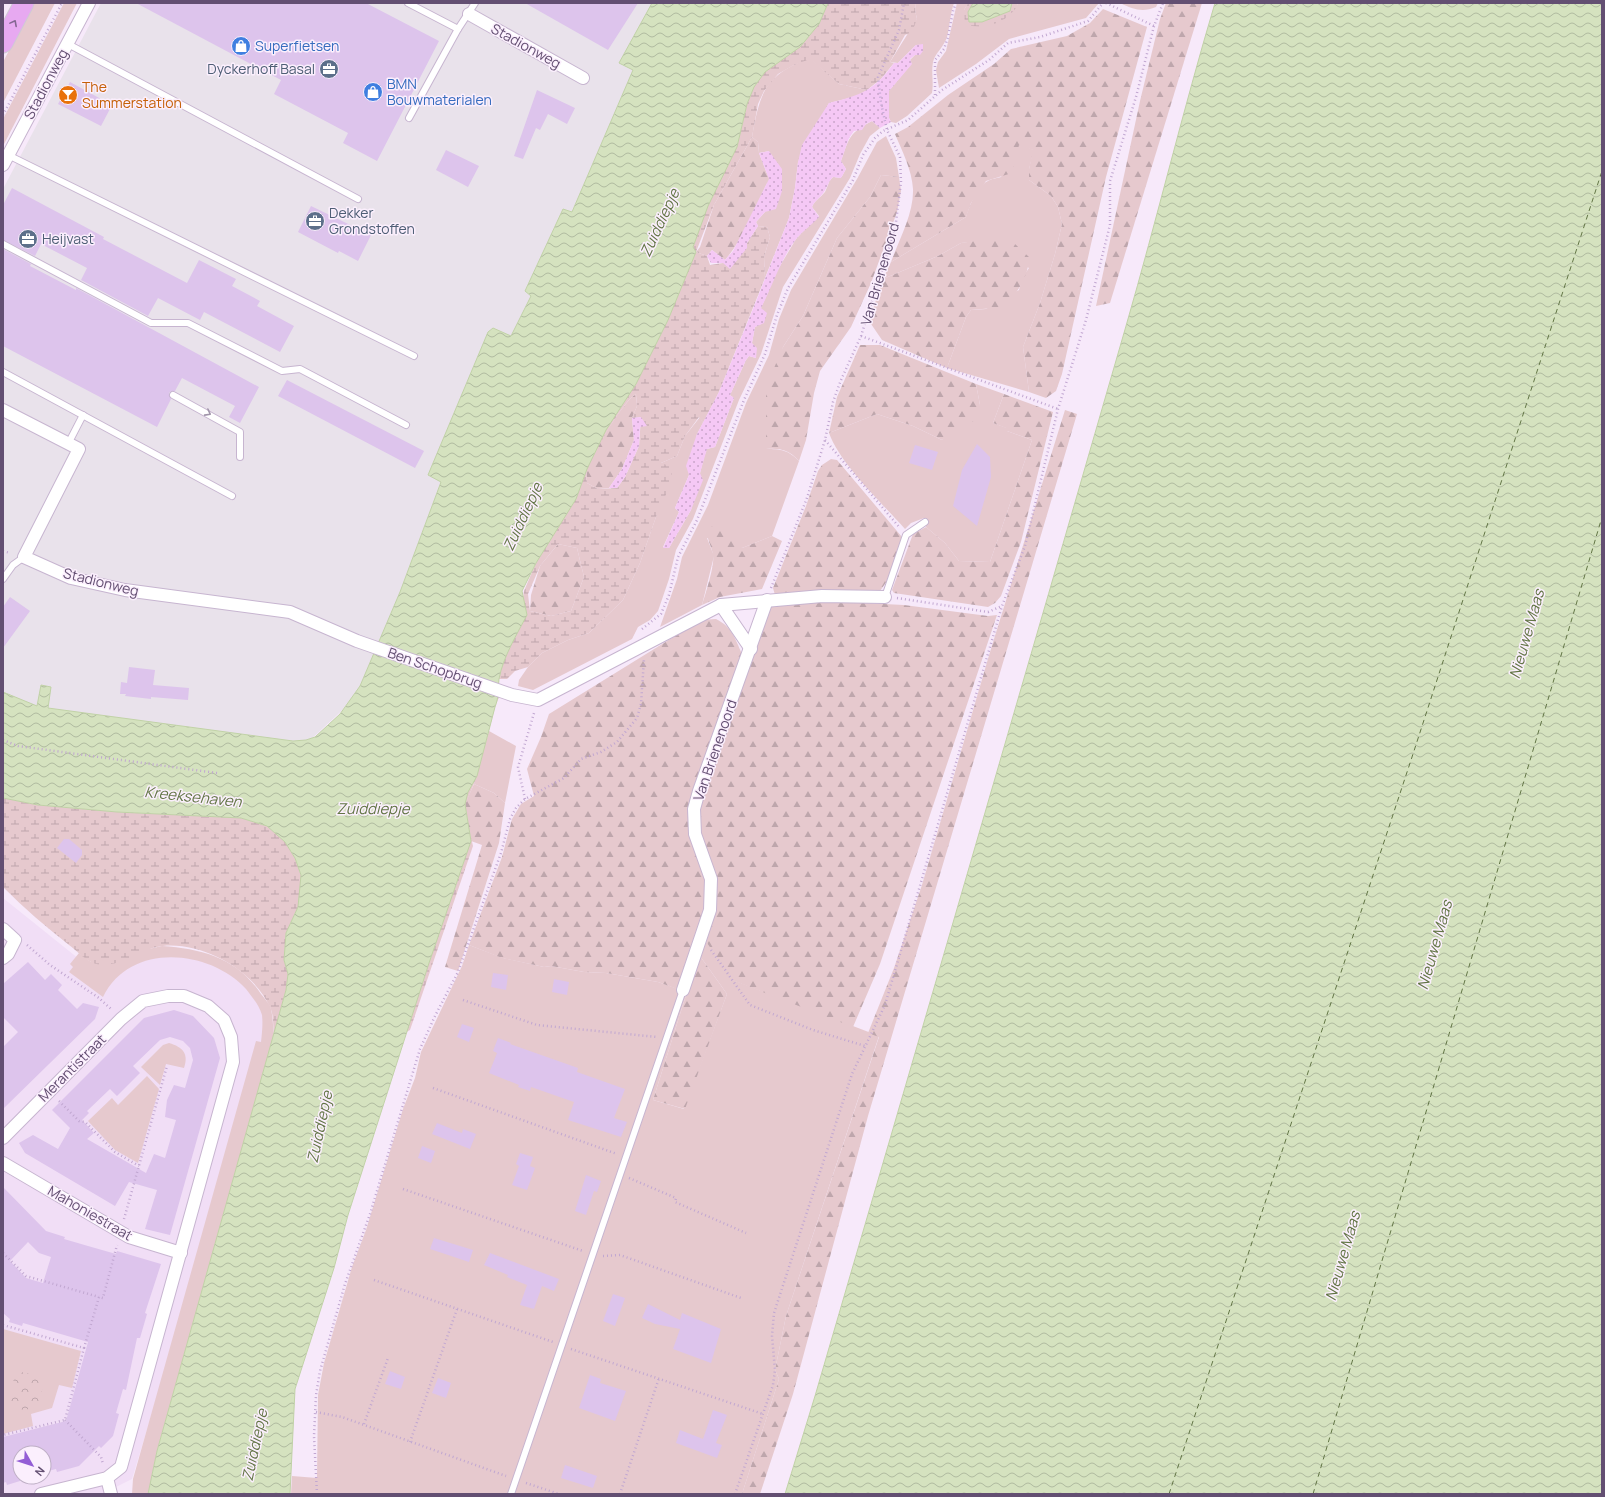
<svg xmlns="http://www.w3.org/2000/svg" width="1605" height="1497" font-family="Manrope,sans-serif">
	<defs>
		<pattern id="forest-firs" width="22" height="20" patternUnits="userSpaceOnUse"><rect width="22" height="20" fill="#e6c9ce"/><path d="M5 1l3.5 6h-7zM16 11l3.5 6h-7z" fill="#bea6ac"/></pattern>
		<pattern id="wetland-marsh" width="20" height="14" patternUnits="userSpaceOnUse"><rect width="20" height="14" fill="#e6c9ce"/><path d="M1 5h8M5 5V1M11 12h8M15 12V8" fill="none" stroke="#bea6ac"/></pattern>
		<pattern id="sand-dots" width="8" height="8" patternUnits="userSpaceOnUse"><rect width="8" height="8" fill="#f5c8f5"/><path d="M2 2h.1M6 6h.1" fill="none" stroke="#caa5cb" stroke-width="1.8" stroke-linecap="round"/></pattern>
		<pattern id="park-crowns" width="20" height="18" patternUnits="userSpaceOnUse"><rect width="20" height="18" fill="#e6c9ce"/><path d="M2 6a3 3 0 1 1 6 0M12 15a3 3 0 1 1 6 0" fill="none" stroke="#bea6ac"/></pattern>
		<pattern id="water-waves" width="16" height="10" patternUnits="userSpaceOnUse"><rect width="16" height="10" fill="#d5e2bf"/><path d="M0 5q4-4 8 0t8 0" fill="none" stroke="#b0baa0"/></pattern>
	</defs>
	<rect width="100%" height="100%" fill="#f7e9fa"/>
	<path fill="#f1def6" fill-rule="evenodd" d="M3 898 94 971 163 950 203 957 245 981 267 1017 264 1043 132 1479 102 1494H3ZM20 1453H44V1477H20Z"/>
	<path fill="#e9e2eb" d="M101 3H702L393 663 279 769 3 744V189Z"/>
	<g fill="#e6c9ce">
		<path d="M34 3H55L3 103V62Z"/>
		<path d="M64 3H77L3 146V119Z"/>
		<path d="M916 3H954C950 14 950 26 947 37 944 47 935 53 933 62 931 73 934 82 932 93L907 116 896 123 891 122 889 118V91L911 64 910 60 915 55 916 45 898 63 890 62 917 19 915 10Z"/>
		<path d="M957 3H968L964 10 1018 5 1017 3H1099L1086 18 1009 39 976 64 939 88 936 70 938 62 946 51Z"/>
		<path d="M1120 3H1158L1156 7C1142 13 1133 9 1120 3Z"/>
		<path d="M810 58 839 84 867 90 858 96 829 103 798 162 795 188 789 218 765 278 764 257 770 237 767 227 758 226 756 222 765 212 769 151 759 153 758 142 752 137C760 92 765 75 810 58Z"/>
		<path d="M872 121 880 128 870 136 860 154 850 178 783 287 761 354 739 400 693 519 676 550 669 579 658 611 650 620 638 627 632 639 533 690 518 686 519 680 528 667 542 653 568 640 589 633 623 600 640 563 657 514 661 463 677 456 685 436 700 417 703 423 697 434 689 475 675 508 679 512 663 547 669 548 691 510 704 457 707 449 715 447 734 398 730 395 746 360 749 356 756 358 752 343 755 327 761 324V308L777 271 796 239 809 225 819 216 812 207C815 200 820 198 825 192 828 186 828 182 833 177L841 178 846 169 841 161C849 138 849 133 872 121Z"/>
		<path d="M886 136 896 158 899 177 881 175 870 197 837 238 803 316 783 347 766 449C781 449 788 450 799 461L772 536 742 548 707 538 714 556 702 605 660 627 677 579 682 557 708 505 746 403 769 355 779 319 791 290 857 179 877 142Z"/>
		<path d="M1019 144 1034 150 1029 169V180L1051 196 1058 207 1062 224 1055 254 1040 303 1023 347 1029 392 947 368 966 317 971 310 986 309 1019 290 1022 278 1029 268 980 241 961 243 938 256 883 279 891 262 966 217C969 207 977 186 988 181 991 179 997 178 1001 177Z"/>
		<path d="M976 384 1004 394 993 423 1007 428V431L1032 440 990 562 959 561 945 543 926 527 924 518 911 523 905 529C882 503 840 464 829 433L877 414 913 426 942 440 980 405Z"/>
		<path d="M489 731 516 746 505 803 494 793 474 784Z"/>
		<path d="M705 940 733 980 879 1036 786 1316 775 1370 779 1379 742 1494H291L292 1476 317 1478 318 1395 324 1363 352 1267 366 1230 403 1109 415 1078 421 1052 462 966 469 945 503 958 544 967 551 966 584 972 606 973 658 982 687 992 653 1100 684 1109 727 994 700 956Z"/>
		<path d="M162 946C203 949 237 958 261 994 264 998 270 1004 271 1009 273 1018 273 1028 274 1037L157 1451 148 1494H132L133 1479 256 1041 261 1042C262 1033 263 1024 262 1015 259 1005 252 997 246 989 209 949 130 942 103 997L69 972 73 967 70 964 79 953 91 962Z"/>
		<path d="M169 1043C183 1047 189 1054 184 1068L166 1064 160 1085 141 1067 163 1045Z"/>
		<path d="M147 1076 159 1089 138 1163 115 1150 88 1121 112 1098 118 1105Z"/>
		<path d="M3 1329 81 1351 72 1388 59 1385 52 1408 31 1414 33 1426 3 1434Z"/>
	</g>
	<g fill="url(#forest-firs)">
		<path d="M1166 3H1202L1110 303 1096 306 1140 101 1160 19Z"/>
		<path d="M1103 9 1147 27 1106 177 1062 374 1056 391 1046 398 1029 392 1023 347 1040 303 1055 254 1062 224 1058 207 1051 196 1029 180V169L1033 150 1019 145 1012 173 986 181 971 203 966 217 891 262C899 240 914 213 913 189 912 170 902 151 895 134L908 127 948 95 994 64 1011 49 1067 36 1090 23Z"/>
		<path d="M752 137 758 142 759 153 769 179C756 205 745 237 725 260L712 250 707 256 696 252 700 247 714 205Z"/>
		<path d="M881 175 899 177 901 191 897 212 871 283 851 327 820 371 814 393 806 440 799 461C789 450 781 448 766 449V387L783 347 803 316 837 238 870 197Z"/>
		<path d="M1000 237 1015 244 1029 257C1029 276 1017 293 1005 307L971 310 966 317 947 368 882 340 869 321 883 279 938 256 961 243Z"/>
		<path d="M860 345H880L976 384 980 405 977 419 942 440 913 426 877 414 829 433 837 397Z"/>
		<path d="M636 394 637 406 632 418 634 440 622 469 609 488 598 489 587 483C587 479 586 472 587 468 593 453 623 401 636 394Z"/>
		<path d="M1004 394 1053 412 1021 542 1001 596 995 603 988 607 894 593 892 590 913 534 926 527 945 543 959 561 990 562 1032 440 1007 431 1006 428 993 423Z"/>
		<path d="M1065 410 1077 414 868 1116 793 1394 760 1494H742L779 1379 775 1370 786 1316 879 1037 868 1033 894 968 922 885 990 652Z"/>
		<path d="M831 459 837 460 902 537 887 581 880 591 775 595 773 588 806 506 818 471 822 465Z"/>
		<path d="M717 525 732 531 742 548 772 536 782 541 762 589 720 597 702 605C705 595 715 565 713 555 711 543 706 541 708 528Z"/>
		<path d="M558 544 577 548 584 577 571 611 551 616 530 611 531 595 540 566Z"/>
		<path d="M824 601 904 605 988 616 997 615 880 964 853 1027 732 980 705 940 711 924 700 834 699 813 702 795 770 606Z"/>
		<path d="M716 619C732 627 735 638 742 654L695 788 705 882V910L680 990 658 982 606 973 584 972 551 966 544 967 502 958 469 945 502 857 512 819 521 804 534 796 527 769 541 737 549 714 701 620Z"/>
		<path d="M474 784 494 793 505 803 499 843 458 971 445 967 482 845 471 841 465 804Z"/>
		<path d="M700 956 727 994 685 1109 653 1100 687 992Z"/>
	</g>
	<g fill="url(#wetland-marsh)" fill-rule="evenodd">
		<path d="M802 3H916L915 10 917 19 912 32 905 35 890 62 894 63 881 79 867 90 839 84 810 59 794 65 778 74 764 91 758 104 752 137 714 205 696 252 707 256 710 265 723 263 747 243 758 226 767 227 770 237 764 257 765 278 719 392 703 423 699 417 685 436 677 456 661 463 672 467 671 483 656 517 640 563 623 600 589 633 568 640 542 653 528 667 515 671 507 679H499V697L495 707 477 776 464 808 473 846 410 1030 403 1034 490 682 522 606 524 591 572 478 752 86ZM636 394 637 406 632 418 641 417 639 446 625 477 617 488 598 489 587 483C587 479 586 472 588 468 594 452 623 401 636 394ZM558 544 577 548 584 577 571 611 551 616 530 611 528 594 540 566Z"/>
		<path d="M968 3H1017L1018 5C1007 23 984 31 965 24L964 10Z"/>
		<path d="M3 798 38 805 117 812 241 818 267 826 285 842 295 858 301 875V891L298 907 286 933 284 960 288 974 286 990 274 1037C273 1028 274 1015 270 1007 253 970 203 942 163 946 139 948 115 973 91 962 83 958 76 950 69 945 46 927 24 908 3 887Z"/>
	</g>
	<g fill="url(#sand-dots)">
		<path d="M923 44V51L920 55H915L910 59 912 64 889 91V118L891 122 880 128 872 121 866 124 862 130 854 131 849 138 841 161 846 169 841 178 833 177C828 182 828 186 824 192 820 198 815 200 812 207L819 217C813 224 804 230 797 238 781 258 773 285 761 308L767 313 764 323 755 327 752 343 757 348 756 358 749 356 746 360 730 395 734 398 715 447 707 449 700 473 703 480 691 510 669 548H663L679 512 675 508 689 475 686 466 697 434 719 392 757 299 789 218 795 188 798 162 802 145 829 103C861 95 874 91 894 63H898L916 45Z"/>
		<path d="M769 151 782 169V191L776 209 765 212 756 222 758 226 747 243V248L730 269 723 263H711L707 256 712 250 725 260 733 251 769 179 759 153Z"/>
		<path d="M641 417 647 426 640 427 639 446 625 477 617 488H609L622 469 634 440 632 418Z"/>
	</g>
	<path fill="url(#park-crowns)" d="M16 1371 45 1377 38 1407 24 1410 7 1406Z"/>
	<g fill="url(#water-waves)" stroke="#c1d2a7">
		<path d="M652 3H828L819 24 800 47 765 72 754 87 747 104 737 147 708 206 693 247 696 252 668 320 636 384 606 430 587 469 576 499 536 563 522 591 527 615C517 634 503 657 499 679 498 689 499 697 495 707L477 776 468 792 465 804 471 841 429 963 348 1215 334 1268 295 1389 290 1494H148L157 1451 286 990 288 974 284 960 286 933 298 907 301 875 295 858 285 842 267 826 241 818 117 812 38 805 3 798V692L37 706 41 685 51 687 48 708 293 741 306 740 315 737 340 714 360 686 400 592 441 482 428 475 488 332 493 328 511 336 531 296 525 291 563 209 572 212 633 70 619 63Z"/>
		<path d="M973 3H1012L1010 11 982 22H969L968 12Z"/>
		<path d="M1215 3H1602V1494H785L815 1396C919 1040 1023 683 1126 326 1157 219 1183 110 1215 3Z"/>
	</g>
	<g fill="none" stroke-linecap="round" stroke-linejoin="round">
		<g stroke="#627545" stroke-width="1" stroke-dasharray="5 4" stroke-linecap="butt">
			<path d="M1169 1494 1413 754 1602 171"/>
			<path d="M1313 1494 1602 517"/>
		</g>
	</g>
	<g fill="#ddc4ec" fill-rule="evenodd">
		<path d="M136 3H366L439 41 377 161 343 143 348 133 274 94 281 80Z"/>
		<path d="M525 3H638L608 50Z"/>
		<path d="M70 82 112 105 101 126 58 104Z"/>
		<path d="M537 90 575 108 567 124 548 114 540 130 536 128 523 159 514 156Z"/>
		<path d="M446 150 479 166 468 187 436 170Z"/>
		<path d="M12 188 104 237 103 239 187 283 199 260 236 279 232 286 260 301 257 306 294 326 280 352 204 312 200 320 158 298 148 316 81 280 87 268 41 244 35 256 3 240V205Z"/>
		<path d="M311 206 371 235 358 261 339 251 338 253 298 232Z"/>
		<path d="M3 249 31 264 30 266 76 290V288L259 387 240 423 229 417 235 406 182 378 175 391H171L169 393 171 399 157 427 3 346Z"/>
		<path d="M287 380 424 451 415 468 278 396Z"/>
		<path d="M977 444 990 457 991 477 977 526 953 506 962 470Z"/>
		<path d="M915 445 938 452 932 470 909 463Z"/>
		<path d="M10 597 30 611 3 648V607Z"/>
		<path d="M129 667 155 670 153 685 189 688 188 700 151 697V699L125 696 126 694H120L121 682 127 683Z"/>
		<path d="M64 839H69L82 850V855L76 863 57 848Z"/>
		<path d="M28 962 45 980 51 974 62 985 58 990 77 1009 83 1003 99 1007 95 1019 3 1109V1047L18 1032 3 1017V984Z"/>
		<path d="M493 973 508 975 506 990 491 987Z"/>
		<path d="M554 979 569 982 567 995 552 992Z"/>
		<path d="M174 1010 193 1016 214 1038 220 1058 170 1235 145 1229 157 1190 129 1182 115 1206 25 1153 19 1143 33 1135 58 1149 70 1128 52 1110 144 1018ZM170 1037 183 1041 190 1048 193 1060 185 1088 174 1085 167 1100 165 1117 176 1120 165 1158 154 1154 146 1173 87 1139 94 1133 82 1120 89 1113 87 1111 110 1089 117 1096 140 1073 133 1066 160 1040Z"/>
		<path d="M462 1024 474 1028 469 1042 457 1037Z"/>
		<path d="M498 1038 511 1043 510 1044 578 1068 577 1072 625 1089 614 1118 627 1122 621 1137 568 1120 574 1102 531 1087 530 1091 518 1087 519 1085 489 1073 497 1053 493 1051Z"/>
		<path d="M437 1123 462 1133 463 1129 476 1134 470 1149 432 1134Z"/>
		<path d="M422 1146 435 1151 431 1163 418 1158Z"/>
		<path d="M520 1153 533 1157 530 1166 535 1168 527 1190 512 1185 519 1166 516 1164Z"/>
		<path d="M586 1175 601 1181 597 1192 594 1191 586 1215 575 1211Z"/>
		<path d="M3 1187 46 1231 65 1237 64 1239 88 1246 116 1254 117 1251 161 1264 145 1313 147 1314 140 1338H137L126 1390 123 1389 116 1413 119 1414 113 1436 101 1448 99 1446 79 1466 57 1472 56 1469 44 1472V1453H20V1481L7 1485 6 1482 3 1483V1437L66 1421 88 1342 23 1323 22 1326 9 1322 10 1319 3 1313ZM28 1242 39 1253 51 1257 43 1283 26 1278 10 1261Z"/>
		<path d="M434 1238 473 1250 469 1262 430 1249Z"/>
		<path d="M490 1253 559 1279 554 1291 542 1286 534 1309 520 1305 527 1285 507 1277 508 1275 484 1265Z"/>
		<path d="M613 1294 625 1298 615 1326 603 1321Z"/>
		<path d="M648 1304 680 1320 682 1313 721 1329 711 1363 673 1349 680 1329 655 1324 642 1318Z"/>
		<path d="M390 1371 405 1377 401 1389 385 1384Z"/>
		<path d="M590 1375 601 1379 600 1383 626 1391 615 1421 579 1408Z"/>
		<path d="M438 1378 451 1383 446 1398 432 1393Z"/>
		<path d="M713 1410 727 1415 716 1443 722 1445 717 1458 676 1443 680 1430 703 1439Z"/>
		<path d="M565 1465 597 1476 593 1488 561 1478Z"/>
	</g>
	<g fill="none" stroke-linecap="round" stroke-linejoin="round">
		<g stroke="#c7b5d0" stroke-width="8">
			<g id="service">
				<path d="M408 3 458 29 475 3"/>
				<path d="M68 44 358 199"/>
				<path d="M409 118 458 29"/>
				<path d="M8 155 414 356"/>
				<path d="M3 244 151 323H188L282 371 300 369 406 425"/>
				<path d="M3 372 232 496"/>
				<path d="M173 395 240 432V457"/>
				<path d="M68 444 83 415"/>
				<path d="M3 579 13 565 24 557"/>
				<path d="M885 597 906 535 925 522"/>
				<path d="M511 1494 683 990"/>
			</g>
		</g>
		<g stroke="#c7b5d0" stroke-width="14">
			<g id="minor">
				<path d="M469 14 583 78"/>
				<path d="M3 165 89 3"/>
				<path d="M3 410 79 449 24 557 71 578 125 590 290 612 357 641 512 695 538 700 721 605 822 596 885 597"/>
				<path d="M721 605 751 649"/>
				<path d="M3 929 15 940 8 954 3 958"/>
				<path d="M683 990 710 910 711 879 695 834 694 809 699 791 767 600"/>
				<path d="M3 1138 121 1019 143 1001 168 996H184L208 1006 224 1020 231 1037 233 1062 121 1467 107 1478 41 1494"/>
				<path d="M3 1163 129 1237 181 1253"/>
				<path d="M107 1478 111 1494"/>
			</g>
		</g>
		<g stroke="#d0cad5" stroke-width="21">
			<path id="primary" d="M3 43 24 3"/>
		</g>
		<g stroke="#c1a7d1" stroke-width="2.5" stroke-dasharray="1 3" stroke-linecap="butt">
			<path d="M1106 3 1154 26"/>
			<path d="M935 95V60L944 49 948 37 953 11 956 3"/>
			<path d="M3 115 62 3"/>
			<path d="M861 336 1058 409"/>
			<path d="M825 440 900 528"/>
			<path d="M3 551 10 553"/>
			<path d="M771 588 807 498 825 440 833 402 841 380 861 336 895 230 901 182 900 157 887 130 881 103 878 77 899 30 904 3"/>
			<path d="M897 598 988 612 1002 606"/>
			<path d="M642 629 661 614 669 595 678 557 697 520 744 400 765 354 777 315 788 288 853 180 863 155 875 138 883 131 908 120 942 90 989 60 1008 43 1040 37 1088 21 1103 3"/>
			<path d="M3 740 18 746 217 773"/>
			<path d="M525 799 518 767 534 713"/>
			<path d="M27 945 50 965 99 998 111 1009"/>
			<path d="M711 950 750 1005 813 1030 865 1046"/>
			<path d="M463 1000 537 1025 657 1037"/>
			<path d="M433 1088 617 1154"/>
			<path d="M59 1101 79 1121 85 1122 115 1152 139 1166"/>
			<path d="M629 1178 676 1198 675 1202 746 1233"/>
			<path d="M403 1189 583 1251"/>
			<path d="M124 1219 167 1066"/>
			<path d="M3 1253 26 1276 99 1297"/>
			<path d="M603 1256 620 1255 741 1298"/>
			<path d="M374 1280 553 1342"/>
			<path d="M3 1325 84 1348 65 1420 3 1435"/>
			<path d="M84 1348 99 1297 103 1298 117 1245"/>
			<path d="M571 1349 763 1414"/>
			<path d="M316 1412 342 1417 506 1476"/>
			<path d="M65 1420 101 1457 103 1464"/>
			<path d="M364 1424 388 1358"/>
			<path d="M410 1442 457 1309"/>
			<path d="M526 1483 559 1494"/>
			<path d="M317 1494 314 1436 316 1395 320 1371 345 1284 370 1214 420 1049 435 1016 458 972 501 853 510 819 516 808 525 799 564 778 581 759 601 752 617 742 637 718 641 704 644 659"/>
			<path d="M620 1494 659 1378"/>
			<path d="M735 1494 773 1385 775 1370 772 1336 774 1313 852 1074 885 1005 1002 606 1025 546 1058 409 1086 320 1110 225V181L1136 97 1154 26 1163 3"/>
		</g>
		<use href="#service" stroke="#fff" stroke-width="6"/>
		<use href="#minor" stroke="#fff" stroke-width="12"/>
		<use href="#primary" stroke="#e7a9f1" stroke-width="19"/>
	</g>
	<defs><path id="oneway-chevron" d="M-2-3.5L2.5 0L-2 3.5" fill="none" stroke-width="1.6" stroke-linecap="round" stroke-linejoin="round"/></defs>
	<use stroke="#846692" href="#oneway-chevron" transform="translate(14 23) rotate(-62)"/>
	<use stroke="#a195aa" href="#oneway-chevron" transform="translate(208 413) rotate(28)"/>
	<defs>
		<g id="shop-disc" transform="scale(1)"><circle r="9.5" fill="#3f7fe0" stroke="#fbeffd"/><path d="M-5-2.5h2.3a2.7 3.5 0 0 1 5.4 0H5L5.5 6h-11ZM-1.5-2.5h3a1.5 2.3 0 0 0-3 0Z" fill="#fff"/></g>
		<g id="office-disc" transform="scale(1)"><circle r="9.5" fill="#5c6f8a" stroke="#fbeffd"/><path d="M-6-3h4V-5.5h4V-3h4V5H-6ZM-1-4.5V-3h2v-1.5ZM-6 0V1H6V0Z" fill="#fff"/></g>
		<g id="bar-disc" transform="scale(1)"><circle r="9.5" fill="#e8710a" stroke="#fbeffd"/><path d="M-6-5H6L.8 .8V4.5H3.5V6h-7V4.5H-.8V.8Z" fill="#fff"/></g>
	</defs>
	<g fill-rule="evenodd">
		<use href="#shop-disc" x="241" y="46"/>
		<use href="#office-disc" x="329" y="69"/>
		<use href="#shop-disc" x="373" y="92"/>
		<use href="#bar-disc" x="68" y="95"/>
		<use href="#office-disc" x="315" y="221"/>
		<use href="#office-disc" x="28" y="239"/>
	</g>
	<g text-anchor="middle" stroke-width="3" stroke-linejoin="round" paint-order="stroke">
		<g font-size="14" fill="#366cbe" stroke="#fbeffd" text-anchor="start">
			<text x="255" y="51">Superfietsen</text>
			<text x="387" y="89">BMN<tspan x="387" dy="16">Bouwmaterialen</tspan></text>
		</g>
		<g font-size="14" fill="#634f72" stroke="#fbeffd">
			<text transform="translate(526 46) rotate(29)" y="5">Stadionweg</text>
			<text transform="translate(46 84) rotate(-62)" y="5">Stadionweg</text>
			<text transform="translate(880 274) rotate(-74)" y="5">Van Brienenoord</text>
			<text transform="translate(101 582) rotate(14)" y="5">Stadionweg</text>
			<text transform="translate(435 668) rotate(19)" y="5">Ben Schopbrug</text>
			<text transform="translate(715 750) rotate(-71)" y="5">Van Brienenoord</text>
			<text transform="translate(72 1068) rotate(-45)" y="5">Merantistraat</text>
			<text transform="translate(90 1213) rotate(30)" y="5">Mahoniestraat</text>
		</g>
		<g font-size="14" fill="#4e5e75" stroke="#fbeffd" text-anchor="start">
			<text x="315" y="74" text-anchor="end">Dyckerhoff Basal</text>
			<text x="329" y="218">Dekker<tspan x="329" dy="16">Grondstoffen</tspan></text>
			<text x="42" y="244">Heijvast</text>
		</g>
		<g font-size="14" fill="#c56008" stroke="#fbeffd" text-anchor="start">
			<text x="82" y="92">The<tspan x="82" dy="16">Summerstation</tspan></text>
		</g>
		<g font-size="15" font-style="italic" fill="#627545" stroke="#fbeffd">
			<text transform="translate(660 223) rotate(-65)" y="5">Zuiddiepje</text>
			<text transform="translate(523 517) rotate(-65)" y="5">Zuiddiepje</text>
			<text transform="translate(1527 634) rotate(-74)" y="5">Nieuwe Maas</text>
			<text transform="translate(193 797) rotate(6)" y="5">Kreeksehaven</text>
			<text x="373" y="814">Zuiddiepje</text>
			<text transform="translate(1435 945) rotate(-74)" y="5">Nieuwe Maas</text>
			<text transform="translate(320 1127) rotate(-78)" y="5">Zuiddiepje</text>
			<text transform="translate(1343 1256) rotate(-74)" y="5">Nieuwe Maas</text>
			<text transform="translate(255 1445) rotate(-78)" y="5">Zuiddiepje</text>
		</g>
	</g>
	<rect width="1605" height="1497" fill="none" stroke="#634f72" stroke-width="8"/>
	<g transform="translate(32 1465) rotate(129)"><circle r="19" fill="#fbeffd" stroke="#beafc5"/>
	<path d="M0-3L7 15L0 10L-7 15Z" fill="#935dd5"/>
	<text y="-6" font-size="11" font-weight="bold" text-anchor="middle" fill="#634f72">N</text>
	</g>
</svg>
